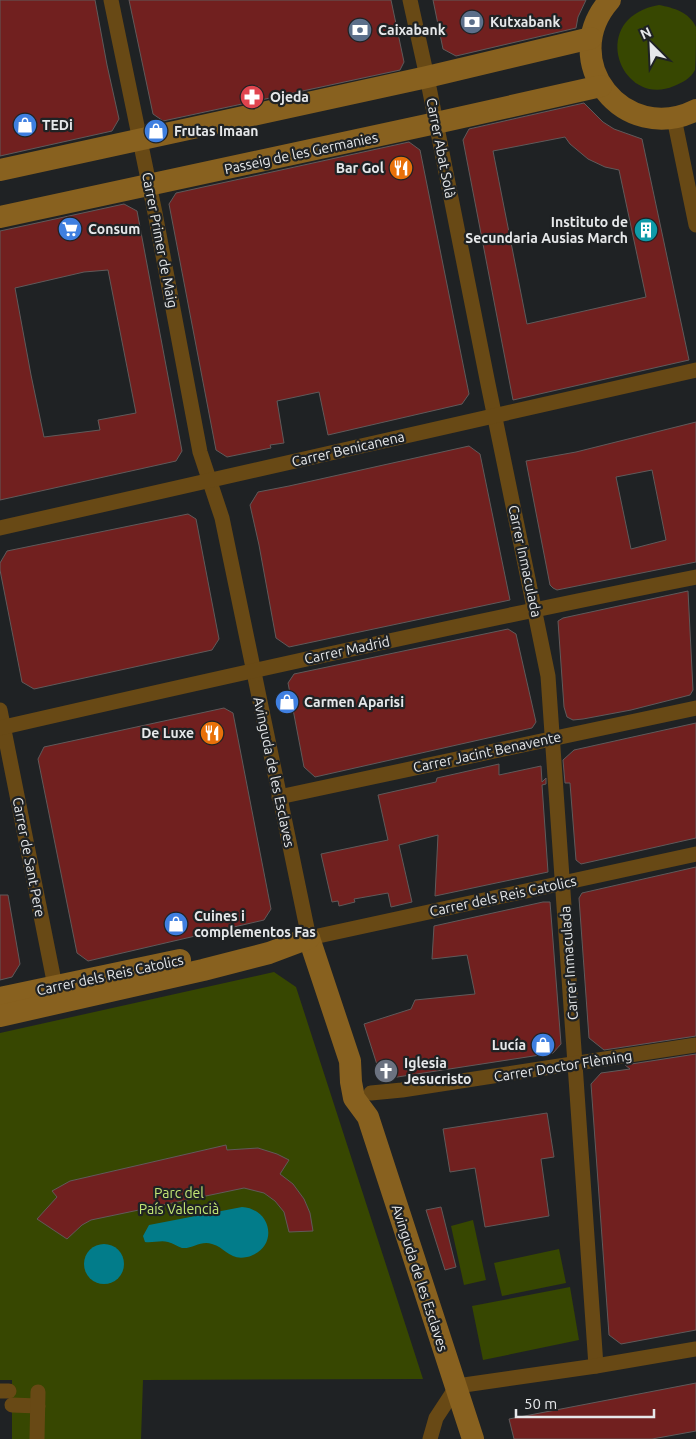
<svg xmlns="http://www.w3.org/2000/svg" width="696" height="1439" font-family="Ubuntu,sans-serif">
	<rect width="100%" height="100%" fill="#1f2224"/>
	<g fill="#374701">
		<path d="M659 5C674 8 689 12 696 27 696 38 696 60 695 70 691 78 682 83 674 86 621 109 586 18 659 5Z"/>
		<path d="M274 972 296 987 423 1379 143 1380 141 1439H12V1380H0V1033Z"/>
		<path d="M473 1220 486 1280 464 1285 451 1226Z"/>
		<path d="M559 1249 566 1283 502 1296 494 1263Z"/>
		<path d="M570 1287 579 1340 483 1360 472 1306Z"/>
	</g>
	<g fill="#027c8a">
		<path d="M242 1207C273 1209 279 1249 247 1257 230 1261 226 1248 212 1244 201 1240 193 1249 182 1248 178 1247 173 1243 168 1242 161 1240 153 1243 145 1242L143 1236 149 1225Z"/>
		<circle cx="104" cy="1264" r="20"/>
	</g>
	<g fill="#71201f" stroke="#605a5a" fill-rule="evenodd">
		<path d="M0 0H95L107 65 119 119 112 131 0 156Z"/>
		<path d="M129 0H391L404 62 400 70 163 121 153 114Z"/>
		<path d="M433 0H586L578 17 576 28 456 56 443 49Z"/>
		<path d="M584 103 603 122 614 129 642 139 689 360 513 400 463 140 469 129ZM565 137 570 144 588 159 605 167 619 170 646 297 527 324 493 151Z"/>
		<path d="M409 142 420 150 469 394 462 404 328 435 319 392 277 401 284 443 270 445 271 448 227 457 216 450 169 204 176 193Z"/>
		<path d="M124 204 137 211 182 451 176 461 0 500V231ZM108 270 136 413 98 420 100 430 44 437 31 375 15 288 84 272Z"/>
		<path d="M696 422V562L557 590 553 588 550 585 526 461 576 452ZM652 470 666 540 631 549 616 477Z"/>
		<path d="M469 446 480 454 510 600 289 647 276 638 259 545 250 505 258 492 289 486Z"/>
		<path d="M188 514 196 519 219 639 212 650 34 689 22 682 0 570V563L7 551Z"/>
		<path d="M688 591 693 690 690 695 631 710 583 719 573 720 567 717 564 707 558 621 563 618Z"/>
		<path d="M508 629 516 634 536 722 532 728 315 777 304 767 288 683 294 674Z"/>
		<path d="M224 708 233 713 271 909 264 920 88 961 77 953 38 759 44 747Z"/>
		<path d="M696 723V838L581 864 576 860 570 783H565L563 760 574 750Z"/>
		<path d="M499 764V775L541 766 542 782 546 778V784L542 785 548 872 435 896 438 835 399 845 412 902 391 907 388 893 354 899 355 902 339 906 338 901 332 902 321 854 388 840 378 795 436 782 437 778Z"/>
		<path d="M696 867V1036L604 1050 589 1038 579 898 582 893Z"/>
		<path d="M0 895H8L20 964 12 977 0 980Z"/>
		<path d="M543 902H550L561 1044 553 1053 391 1078 379 1071 364 1024 411 1009 415 1000 475 994 467 955 432 959 434 926Z"/>
		<path d="M696 1054V1330L621 1344 609 1335 591 1084 601 1073 630 1069 625 1065Z"/>
		<path d="M547 1113 554 1157 541 1159 549 1216 485 1227 475 1168 450 1172 443 1129Z"/>
		<path d="M226 1145 227 1150 258 1148 277 1154 289 1160 280 1174 293 1184 304 1199 310 1213 313 1231 289 1232 284 1212 275 1201 264 1193 244 1188 91 1220 82 1225 67 1239 37 1219 57 1197 52 1191 70 1181Z"/>
		<path d="M441 1207 456 1267 445 1270 426 1210Z"/>
		<path d="M696 1383V1431L652 1439H514L509 1419Z"/>
	</g>
	<g fill="none" stroke-linecap="round" stroke-linejoin="round">
		<g stroke="#684915" stroke-width="15">
			<path d="M111 0 155 213 200 452 222 518 309 938 696 854"/>
			<path d="M410 0 427 77 488 384 548 676 596 1366"/>
			<path d="M674 118 696 225"/>
			<path d="M0 528 696 370"/>
			<path d="M0 710 57 996"/>
			<path d="M0 728C231 675 463 623 696 577"/>
			<path d="M279 797 696 708"/>
			<path d="M371 1093 402 1090 696 1045"/>
			<path d="M0 1391H9"/>
			<path d="M12 1405 38 1406"/>
			<path d="M37 1439 38 1392"/>
			<path d="M430 1439 436 1418 457 1386 596 1366 696 1349"/>
		</g>
		<g stroke="#88611f" stroke-width="22">
			<path d="M610 0C556 61 624 146 696 110"/>
			<path d="M0 170 427 77 591 38"/>
			<path d="M0 217 436 123 601 86"/>
			<path d="M309 938 350 1061 351 1082 354 1098 368 1117 473 1439"/>
			<path d="M0 998 180 960"/>
			<path d="M0 1016 203 970 269 953 309 938"/>
		</g>
	</g>
	<defs>
		<g id="bank-disc" transform="scale(1.25)"><circle r="9.5" fill="#5c6f8a" stroke="#1f2224"/><path d="M-6-4H6V4H-6ZM0-2.3a2.3 2.3 0 1 0 0 4.6a2.3 2.3 0 1 0 0-4.6Z" fill="#fff"/></g>
		<g id="pharmacy-disc" transform="scale(1.25)"><circle r="9.5" fill="#e0444e" stroke="#1f2224"/><path d="M-2-6h4v4h4v4h-4v4h-4v-4h-4v-4h4Z" fill="#fff"/></g>
		<g id="shop-disc" transform="scale(1.25)"><circle r="9.5" fill="#3f7fe0" stroke="#1f2224"/><path d="M-5-2.5h2.3a2.7 3.5 0 0 1 5.4 0H5L5.5 6h-11ZM-1.5-2.5h3a1.5 2.3 0 0 0-3 0Z" fill="#fff"/></g>
		<g id="restaurant-disc" transform="scale(1.25)"><circle r="9.5" fill="#e8710a" stroke="#1f2224"/><path d="M-5-6h1v4h1v-4h1v4h1v-4h1v5L-1.5 .5V6h-2V.5L-5-1ZM5-6V6H3V1.5H1.5Q1.5-4 5-6Z" fill="#fff"/></g>
		<g id="supermarket-disc" transform="scale(1.25)"><circle r="9.5" fill="#3f7fe0" stroke="#1f2224"/><path d="M-6-5.5h2.5l.6 2H6L4.5 2H-2.5L-4.4-4H-6ZM-1.5 3.2a1.3 1.3 0 1 0 .1 0ZM3 3.2a1.3 1.3 0 1 0 .1 0Z" fill="#fff"/></g>
		<g id="building-disc" transform="scale(1.25)"><circle r="9.5" fill="#0f9aa8" stroke="#1f2224"/><path d="M-4-6H4V6H1V3H-1V6H-4ZM-2.5-4.3h1.7v1.8h-1.7ZM.8-4.3h1.7v1.8H.8ZM-2.5-1h1.7V.8h-1.7ZM.8-1h1.7V.8H.8Z" fill="#fff"/></g>
		<g id="church-disc" transform="scale(1.25)"><circle r="9.5" fill="#6b7280" stroke="#1f2224"/><path d="M-1.2-6h2.4v3.5h3.3v2.4h-3.3V6h-2.4V-.1h-3.3v-2.4h3.3Z" fill="#fff"/></g>
	</defs>
	<g fill-rule="evenodd">
		<use href="#bank-disc" x="472" y="22"/>
		<use href="#bank-disc" x="360" y="30"/>
		<use href="#pharmacy-disc" x="252" y="97"/>
		<use href="#shop-disc" x="25" y="125"/>
		<use href="#shop-disc" x="156" y="131"/>
		<use href="#restaurant-disc" x="401" y="168"/>
		<use href="#supermarket-disc" x="70" y="229"/>
		<use href="#building-disc" x="646" y="230"/>
		<use href="#shop-disc" x="287" y="702"/>
		<use href="#restaurant-disc" x="212" y="733"/>
		<use href="#shop-disc" x="176" y="924"/>
		<use href="#shop-disc" x="543" y="1045"/>
		<use href="#church-disc" x="386" y="1071"/>
	</g>
	<g text-anchor="middle" stroke-width="4.5" stroke-linejoin="round" paint-order="stroke">
		<g font-size="14" font-weight="bold" fill="#e6e8ea" stroke="#1f2224" text-anchor="start">
			<text x="490" y="27">Kutxabank</text>
			<text x="378" y="35">Caixabank</text>
			<text x="270" y="102">Ojeda</text>
			<text x="42" y="130">TEDi</text>
			<text x="174" y="136">Frutas Imaan</text>
			<text x="384" y="173" text-anchor="end">Bar Gol</text>
			<text x="628" y="227" text-anchor="end">Instituto de<tspan x="628" dy="16">Secundaria Ausias March</tspan></text>
			<text x="88" y="234">Consum</text>
			<text x="304" y="707">Carmen Aparisi</text>
			<text x="194" y="738" text-anchor="end">De Luxe</text>
			<text x="194" y="921">Cuines i<tspan x="194" dy="16">complementos Fas</tspan></text>
			<text x="526" y="1050" text-anchor="end">Lucía</text>
			<text x="404" y="1068">Iglesia<tspan x="404" dy="16">Jesucristo</tspan></text>
		</g>
		<g font-size="14" fill="#e6e8ea" stroke="#1f2224">
			<text transform="translate(441 148) rotate(79)" y="5">Carrer Abat Solà</text>
			<text transform="translate(301 153) rotate(-12)" y="5">Passeig de les Germanies</text>
			<text transform="translate(160 240) rotate(79)" y="5">Carrer Primer de Maig</text>
			<text transform="translate(348 449) rotate(-13)" y="5">Carrer Benicanena</text>
			<text transform="translate(525 561) rotate(78)" y="5">Carrer Inmaculada</text>
			<text transform="translate(347 650) rotate(-12)" y="5">Carrer Madrid</text>
			<text transform="translate(487 752) rotate(-12)" y="5">Carrer Jacint Benavente</text>
			<text transform="translate(274 772) rotate(78)" y="5">Avinguda de les Esclaves</text>
			<text transform="translate(29 857) rotate(79)" y="5">Carrer de Sant Pere</text>
			<text transform="translate(503 896) rotate(-12)" y="5">Carrer dels Reis Catolics</text>
			<text transform="translate(569 963) rotate(-94)" y="5">Carrer Inmaculada</text>
			<text transform="translate(110 975) rotate(-12)" y="5">Carrer dels Reis Catolics</text>
			<text transform="translate(563 1066) rotate(-9)" y="5">Carrer Doctor Flèming</text>
			<text transform="translate(420 1278) rotate(72)" y="5">Avinguda de les Esclaves</text>
		</g>
		<g font-size="14" fill="#c3e675" stroke="#1f2224">
			<text x="179" y="1198">Parc del<tspan x="179" dy="16">País Valencià</tspan></text>
		</g>
	</g>
	<g transform="translate(651 45) rotate(336)" stroke="#1f2224" stroke-width="4" paint-order="stroke">
	<path d="M0-4L9 19L0 12L-9 19Z" fill="#e6e8ea"/>
	<text y="-8" font-size="14" font-weight="bold" text-anchor="middle" fill="#e6e8ea">N</text>
	</g>
	<path d="M516 1409v8h138v-8" fill="none" stroke="#e6e8ea" stroke-width="2.5"/>
	<text x="524" y="1409" font-size="15" fill="#e6e8ea" stroke="#1f2224" stroke-width="4" paint-order="stroke">50 m</text>
</svg>
